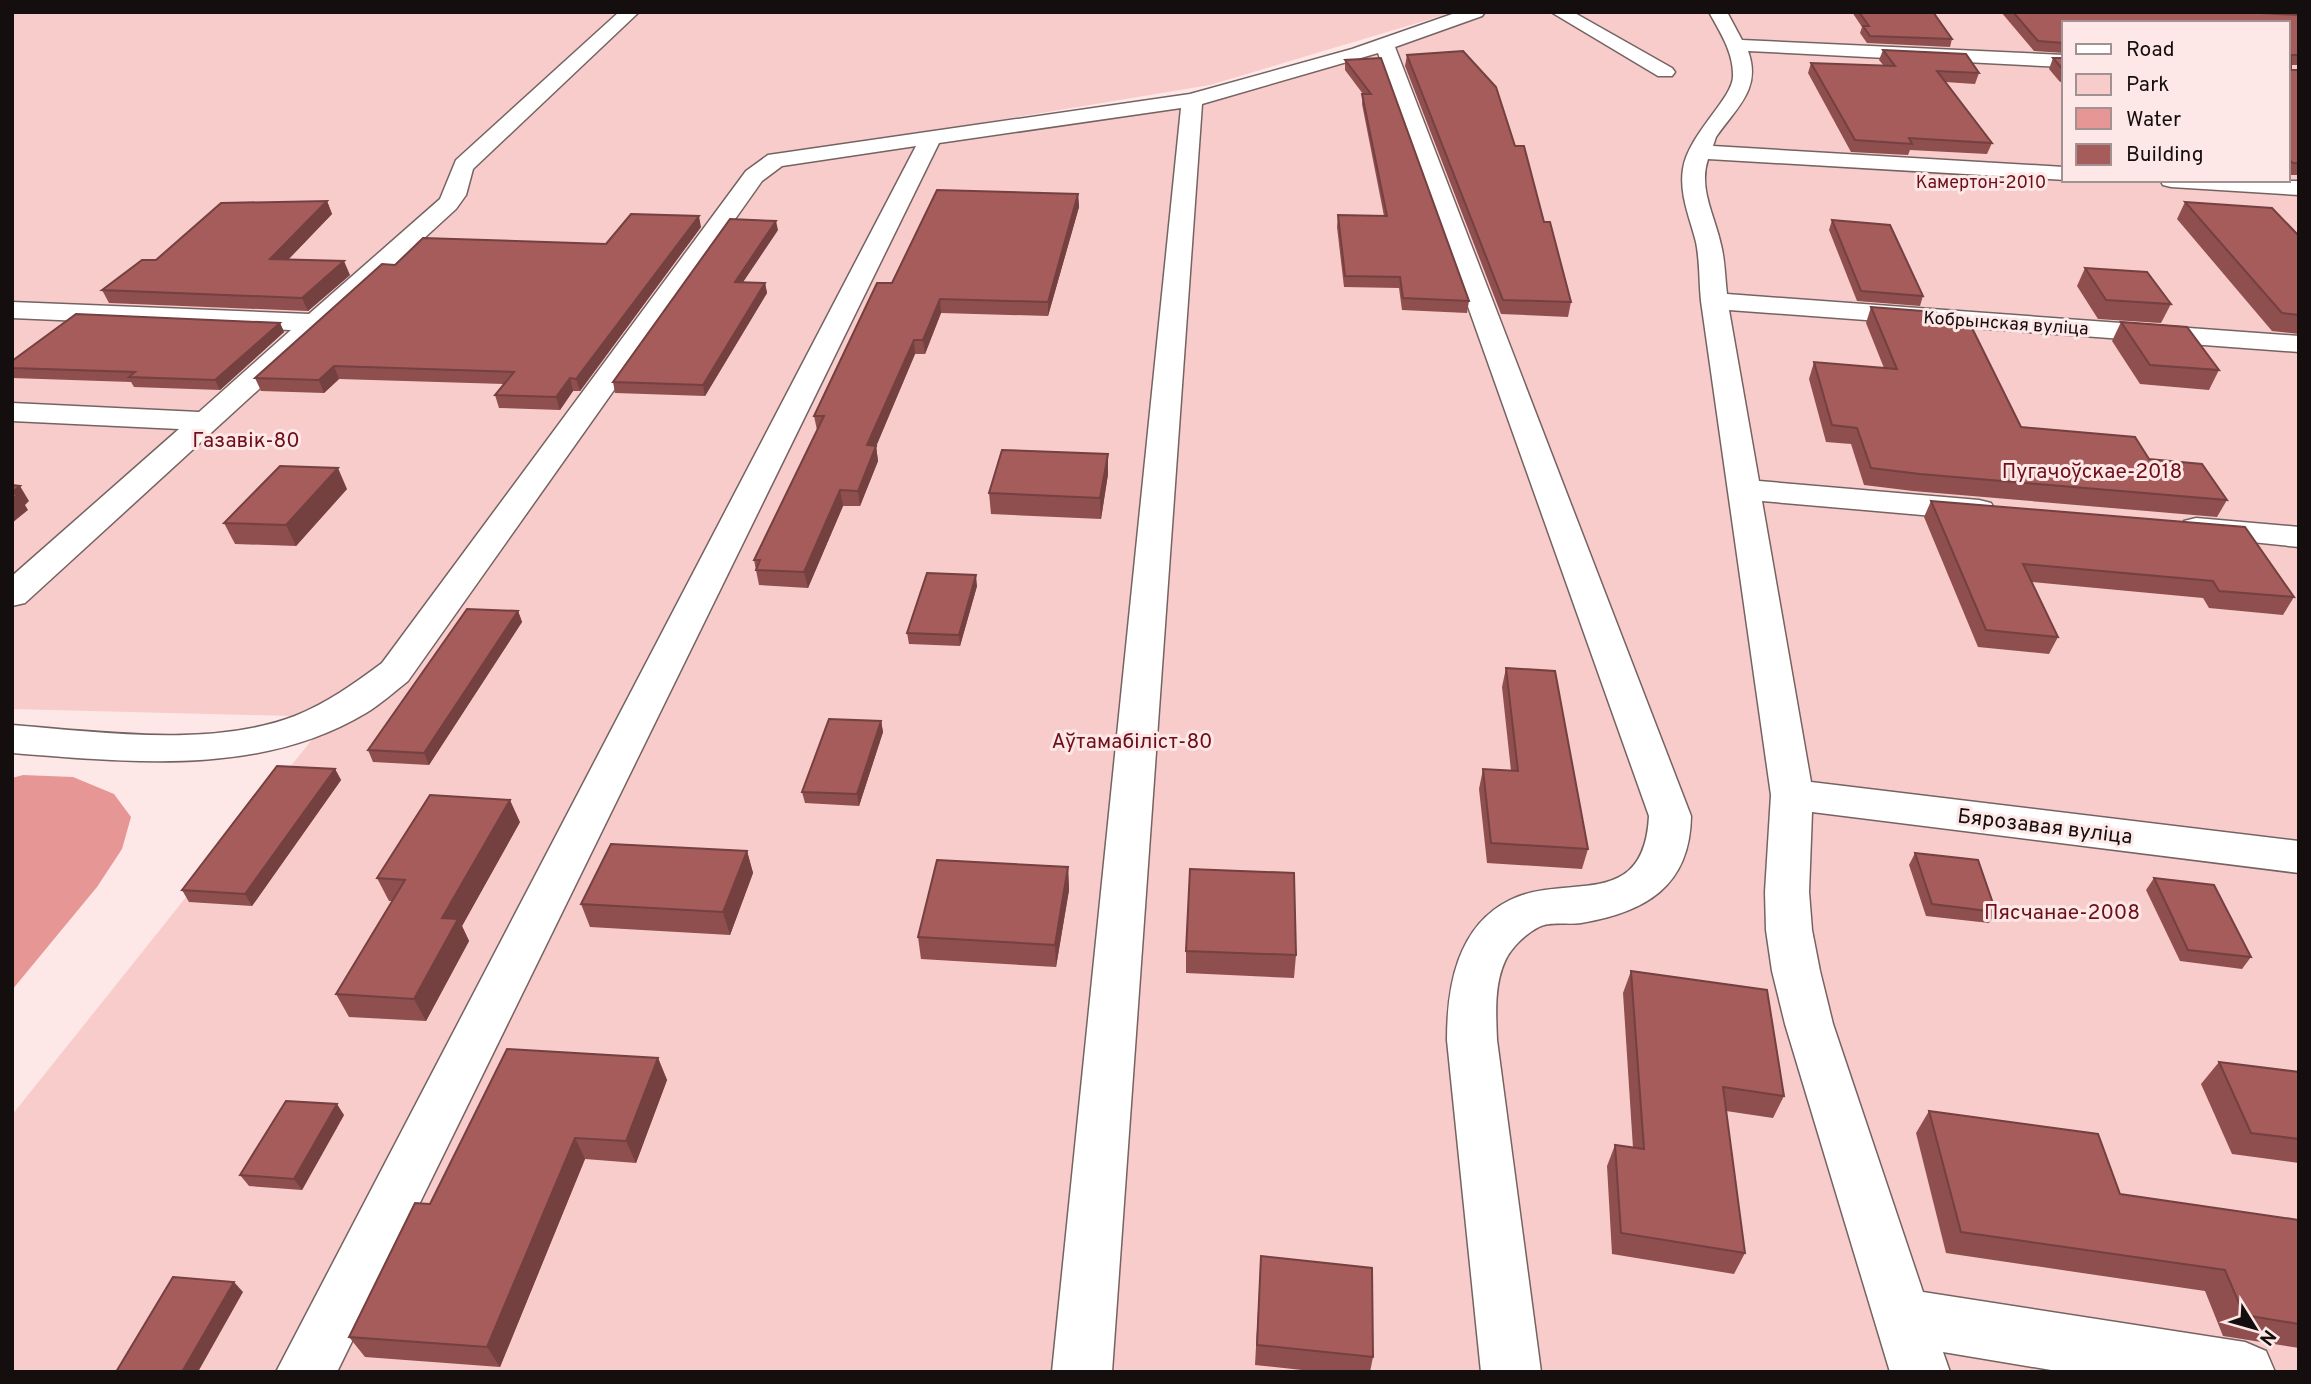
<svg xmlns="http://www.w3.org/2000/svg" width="2311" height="1384" font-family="Overpass,sans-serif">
	<rect width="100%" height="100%" fill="#fee8e7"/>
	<path fill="#f8ccca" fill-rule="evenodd" d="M12 12H1454L1210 85 884 139 1213 91 1473 12H2299V1372H12V1115L330 717 12 709ZM2064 23H2288V180H2064Z"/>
	<path fill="#e69795" d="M23 775 73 777 114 794 131 817 122 849 97 887 12 990V778Z"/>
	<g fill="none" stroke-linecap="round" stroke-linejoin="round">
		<g stroke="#756362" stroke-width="3">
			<g id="minor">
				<path d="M619 12H639L473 169 466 195 456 209 25 603 12 606V576L179 429 12 421V403L199 412 291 330 12 318V302L309 314 440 199 456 160Z"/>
				<path d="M1458 12H1485L1482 16 1395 47 1691 816C1690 887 1645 912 1581 923 1568 925 1550 921 1539 927 1525 934 1511 948 1505 961 1494 985 1496 1014 1497 1040L1541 1372H1481L1447 1040C1447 987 1457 926 1510 900 1567 872 1644 913 1649 816L1378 53 1202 104 1112 1372H1052L1181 108 939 143 337 1372H276L916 146 782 166 762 181 408 681C395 691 381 704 366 713 260 777 130 762 12 753V725C100 732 211 748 295 716 327 703 354 684 382 663L746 171 768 155 1190 94 1352 49Z"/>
				<path d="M1551 12H1573L1672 68 1675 72 1672 76H1658Z"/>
				<path d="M1709 12H1727L1742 40 2064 55V67L1748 51C1762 89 1736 108 1716 137L1713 146 2064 167 2066 180 1708 159C1698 189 1715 216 1721 245 1725 260 1725 278 1727 294L2299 336V352L1729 310 1759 481 1979 500 1991 503 1995 510 1991 517 1979 520 1762 501 1811 782 2299 841V873L1812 812 1809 892 1812 930 1820 971 1833 1024 1923 1292 2245 1342 2266 1351 2275 1372H2063L1943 1352 1950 1372H1890L1785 1024 1772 971 1766 930 1765 892 1771 795 1701 301C1699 282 1700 261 1696 242 1690 218 1679 194 1683 169 1688 135 1732 99 1733 77 1734 53 1720 32 1709 12Z"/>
				<path d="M2160 180 2299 181V195L2171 187 2163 185Z"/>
				<path d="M2196 518 2299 527V547L2184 535 2179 528 2184 521Z"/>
			</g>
		</g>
		<use href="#minor" fill="#fff" fill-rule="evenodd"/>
	</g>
	<g fill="#8e4f4e">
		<path d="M1852 12H1933L1952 39 1950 47 1867 43 1860 33 1862 27Z"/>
		<path d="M2001 12H2241L2299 15V65H2291V70H2299V175H2288V23H2064V53L2034 51Z"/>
		<path d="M1883 50 1979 73 1975 84 1945 82 1992 143 1987 154 1910 150 1908 155 1851 152 1808 73 1811 63 1884 66 1879 60Z"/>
		<path d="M1407 55 1515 146 1544 222 1571 302 1568 317 1501 314 1405 66Z"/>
		<path d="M1381 58 1469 301 1467 313 1402 310 1399 288 1344 287 1337 227 1338 215 1384 216 1362 104 1363 94 1345 70V60Z"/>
		<path d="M2053 58H2064V82H2060L2049 69Z"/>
		<path d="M1078 194 1079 207 1048 316 941 313 925 354H915L876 446 878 461 860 506H843L808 588 759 585 754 560 817 430 814 416 892 283Z"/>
		<path d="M327 201 332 214 288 260 350 275 308 311 109 303 102 290 156 260Z"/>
		<path d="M2185 202 2299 236V334L2272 331 2177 219Z"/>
		<path d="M1832 220 1923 296 1920 306 1857 301 1829 230Z"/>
		<path d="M701 227 580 391H573L560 410 499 408 495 395 504 384 339 379 324 393 261 391 255 378 395 265 606 244Z"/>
		<path d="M778 230 743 282 765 283 767 293 705 396 615 393 613 382Z"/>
		<path d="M2085 268 2171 304 2161 323 2098 319 2077 286Z"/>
		<path d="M1871 307 1942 324 2021 427 2149 459 2227 500 2217 517 1913 491 1864 485 1851 444 1826 442 1809 379 1814 362 1884 368 1866 323Z"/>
		<path d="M2121 322 2219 370 2209 390 2140 384 2112 341Z"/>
		<path d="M280 323 284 332 220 390 134 387 131 382 12 378V361Z"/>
		<path d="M1108 474 1101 519 991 514 989 493Z"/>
		<path d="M347 489 296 546 235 544 224 523Z"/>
		<path d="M1931 501 2294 597 2283 615 2209 608 2203 598 2032 582 2058 637 2049 654 1978 647 1924 517Z"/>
		<path d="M977 586 960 646 909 644 907 633Z"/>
		<path d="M518 611 522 622 429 765 373 762 368 750Z"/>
		<path d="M1506 668 1588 849 1582 869 1487 863 1479 789 1483 769 1511 771 1502 687Z"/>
		<path d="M881 721 883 732 859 806 805 803 802 792Z"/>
		<path d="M335 769 341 780 252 906 189 902 182 890Z"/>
		<path d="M520 822 462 926 469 941 426 1021 349 1017 336 994 392 901H389L377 878Z"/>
		<path d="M747 851 753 873 730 935 590 927 581 904Z"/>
		<path d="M1915 853 1996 912 1989 923 1926 916 1909 865Z"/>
		<path d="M1068 867 1069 890 1056 967 921 959 918 937Z"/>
		<path d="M2154 878 2251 957 2242 969 2180 961 2146 890Z"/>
		<path d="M1186 951 1296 955 1294 978 1186 973Z"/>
		<path d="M1631 971 1784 1096 1773 1118 1726 1111 1745 1253 1734 1274 1612 1254 1607 1166 1615 1145 1633 1148 1623 993Z"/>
		<path d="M658 1058 667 1080 636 1163 585 1159 500 1367 365 1357 349 1337 430 1204Z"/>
		<path d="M2219 1062 2299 1072V1163L2232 1154 2201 1084Z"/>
		<path d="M1929 1111 2120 1194 2299 1220V1348L2223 1336 2205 1291 1946 1253 1916 1133Z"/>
		<path d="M344 1115 302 1190 249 1186 240 1175Z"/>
		<path d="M1261 1256 1373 1357 1370 1372H1320L1255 1365Z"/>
	</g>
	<g fill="#744040">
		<path d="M1078 194 1079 207 1048 316V302Z"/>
		<path d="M327 201 332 214 275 273 270 259Z"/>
		<path d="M699 216 701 227 580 391 576 379Z"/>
		<path d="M776 221 778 230 737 291 735 282Z"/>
		<path d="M344 261 350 275 308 311 302 298Z"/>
		<path d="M765 283 767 293 705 396 703 385Z"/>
		<path d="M940 299 941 313 925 354 923 340Z"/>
		<path d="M280 323 284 332 220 390 215 380Z"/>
		<path d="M914 340 915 354 870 461 867 445Z"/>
		<path d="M334 366 339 379 324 393 319 380Z"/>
		<path d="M570 378 573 391 560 410 556 397Z"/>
		<path d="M876 446 878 461 860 506 858 491Z"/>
		<path d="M1108 454V474L1101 519 1100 498Z"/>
		<path d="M338 468 347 489 296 546 286 525Z"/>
		<path d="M20 486 29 501 25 505 28 510 12 523V492Z"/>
		<path d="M840 490 843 506 808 588 804 572Z"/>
		<path d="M976 575 977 586 960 646 959 635Z"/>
		<path d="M518 611 522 622 429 765 424 753Z"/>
		<path d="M881 721 883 732 859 806 857 794Z"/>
		<path d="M335 769 341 780 252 906 245 894Z"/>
		<path d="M510 800 520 822 462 926 469 941 426 1021 414 999 442 918Z"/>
		<path d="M747 851 753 873 730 935 723 912Z"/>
		<path d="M1068 867 1069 890 1056 967 1055 945Z"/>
		<path d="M658 1058 667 1080 636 1163 626 1141Z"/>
		<path d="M337 1104 344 1115 302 1190 294 1179Z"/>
		<path d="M575 1138 585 1159 500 1367 487 1347Z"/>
		<path d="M234 1282 243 1292 198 1372H182Z"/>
	</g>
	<g fill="#a55c5b" stroke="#744040" stroke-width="2">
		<path d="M1859 12H1933L1952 39 1870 36 1863 26H1869Z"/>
		<path d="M2013 12H2241L2299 15V55H2291V70H2299V163H2293L2288 159V23H2064V43L2038 41Z"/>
		<path d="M1883 50 1966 54 1979 73 1937 71 1992 143 1909 138 1912 144 1855 140 1811 63 1895 66Z"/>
		<path d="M1463 51 1496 87 1515 146H1524L1544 222H1550L1571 302 1503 300 1407 55Z"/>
		<path d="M1381 58 1469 301 1403 298 1400 277 1345 276 1338 215 1387 216 1362 94H1371L1345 60Z"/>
		<path d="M2053 58H2064V71Z"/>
		<path d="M937 190 1078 194 1048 302 940 299 923 340H914L867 445 876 446 858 491 840 490 804 572 756 570 760 560H754L824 416H814L877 283H892Z"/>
		<path d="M327 201 270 259 344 261 302 298 102 290 142 260H156L221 203Z"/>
		<path d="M2185 202 2272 208 2299 236V315L2282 313Z"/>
		<path d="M631 214 699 216 576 379 570 378 556 397 495 395 514 372 334 366 319 380 255 378 382 264 395 265 423 238 606 244Z"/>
		<path d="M730 219 776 221 735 282 765 283 703 385 613 382Z"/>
		<path d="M1832 220 1890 225 1923 296 1861 291Z"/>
		<path d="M2085 268 2147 272 2171 304 2106 300Z"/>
		<path d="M1871 307 1936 312 1942 324 1971 326 2021 427 2135 437 2149 459 2202 464 2227 500 1920 474 1871 468 1857 428 1832 425 1814 362 1897 369Z"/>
		<path d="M76 314 280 323 215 380 129 377 135 372 12 368V361Z"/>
		<path d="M2121 322 2187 327 2219 370 2150 365Z"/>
		<path d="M1002 450 1108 454 1100 498 989 493Z"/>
		<path d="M280 466 338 468 286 525 224 523Z"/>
		<path d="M12 485 20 486 12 492Z"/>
		<path d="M12 494H19L12 499Z"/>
		<path d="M1931 501 2245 527 2294 597 2219 591 2213 581 2023 564 2058 637 1986 630Z"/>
		<path d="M927 573 976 575 959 635 907 633Z"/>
		<path d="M467 609 518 611 424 753 368 750Z"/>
		<path d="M1506 668 1555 671 1588 849 1491 843 1483 769 1518 771Z"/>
		<path d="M829 719 881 721 857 794 802 792Z"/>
		<path d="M277 766 335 769 245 894 182 890Z"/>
		<path d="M430 795 510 800 442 918 458 919 414 999 336 994 405 880 377 878Z"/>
		<path d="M611 844 747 851 723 912 581 904Z"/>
		<path d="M1915 853 1978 860 1996 912 1932 904Z"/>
		<path d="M937 860 1068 867 1055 945 918 937Z"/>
		<path d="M1190 869 1294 873 1296 955 1186 951Z"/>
		<path d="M2154 878 2214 885 2251 957 2188 950Z"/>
		<path d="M1631 971 1767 990 1784 1096 1723 1087 1745 1253 1621 1233 1615 1145 1644 1149Z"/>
		<path d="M507 1049 658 1058 626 1141 575 1138 487 1347 349 1337 415 1203 430 1204Z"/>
		<path d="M2219 1062 2299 1072V1139L2251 1133Z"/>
		<path d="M286 1101 337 1104 294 1179 240 1175Z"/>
		<path d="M1929 1111 2098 1134 2120 1194 2299 1220V1324L2244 1315 2225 1270 1961 1232Z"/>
		<path d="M1261 1256 1372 1268 1373 1357 1257 1345Z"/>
		<path d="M173 1277 234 1282 182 1372H116Z"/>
	</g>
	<g text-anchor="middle" stroke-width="6" stroke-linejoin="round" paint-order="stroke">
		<g font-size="18" fill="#6c0f1a" stroke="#fee8e7">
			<text x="1981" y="188">Камертон-2010</text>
		</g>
		<g font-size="18" fill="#150e0e" stroke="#fee8e7">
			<text transform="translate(2006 323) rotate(4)" y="6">Кобрынская вуліца</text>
		</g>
		<g font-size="21" fill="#6c0f1a" stroke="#fee8e7">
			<text x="246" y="447">Газавік-80</text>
			<text x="2092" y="478">Пугачоўскае-2018</text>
			<text x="1132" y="748">Аўтамабіліст-80</text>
			<text x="2062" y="919">Пясчанае-2008</text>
		</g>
		<g font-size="21" fill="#150e0e" stroke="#fee8e7">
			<text transform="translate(2045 826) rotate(7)" y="7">Бярозавая вуліца</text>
		</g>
	</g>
	<rect width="2311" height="1384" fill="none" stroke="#150e0e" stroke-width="28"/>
	<rect x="2062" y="21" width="228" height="161" fill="#fee8e7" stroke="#a19190" stroke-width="2"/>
	<rect x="2076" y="44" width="35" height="10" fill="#ffffff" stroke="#a19190" stroke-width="2"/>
	<text x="2126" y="56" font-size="21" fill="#150e0e">Road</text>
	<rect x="2076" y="74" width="35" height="21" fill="#f8ccca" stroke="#a19190" stroke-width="2"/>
	<text x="2126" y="91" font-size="21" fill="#150e0e">Park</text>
	<rect x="2076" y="108" width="35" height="21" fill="#e69795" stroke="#a19190" stroke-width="2"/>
	<text x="2126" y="126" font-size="21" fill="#150e0e">Water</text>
	<rect x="2076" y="144" width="35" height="21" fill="#a55c5b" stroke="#a19190" stroke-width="2"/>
	<text x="2126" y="161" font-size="21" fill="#150e0e">Building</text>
	<g transform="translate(2255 1328) rotate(127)" stroke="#fee8e7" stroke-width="5" paint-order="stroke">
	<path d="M0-5L12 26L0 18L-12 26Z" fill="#150e0e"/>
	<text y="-10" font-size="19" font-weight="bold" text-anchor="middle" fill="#150e0e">N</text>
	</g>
</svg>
